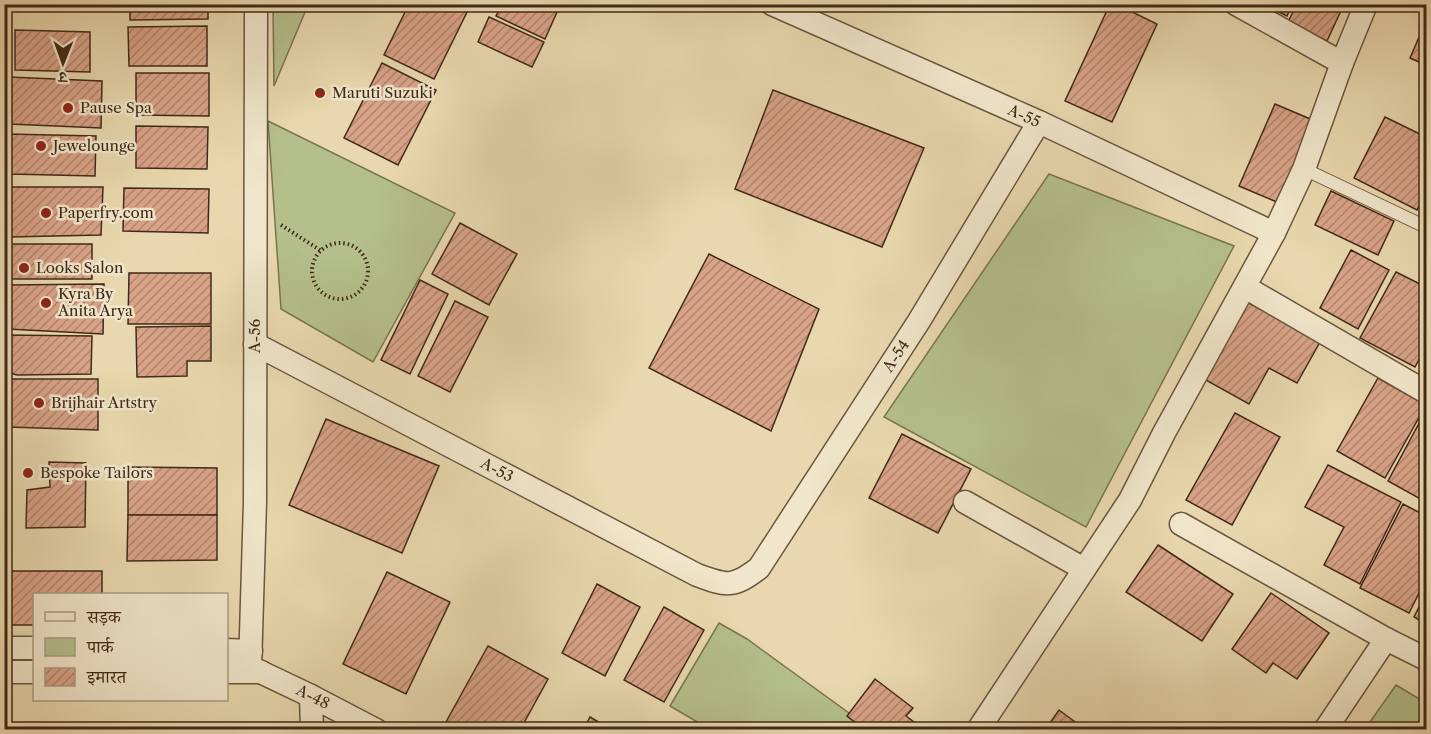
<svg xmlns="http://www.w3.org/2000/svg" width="1431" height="734" font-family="'Libre Caslon Text','Noto Serif Devanagari',serif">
	<defs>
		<pattern id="building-hatch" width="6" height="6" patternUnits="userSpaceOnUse" patternTransform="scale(1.5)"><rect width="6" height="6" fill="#d9a388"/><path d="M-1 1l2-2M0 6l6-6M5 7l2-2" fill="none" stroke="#b2856e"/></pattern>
	</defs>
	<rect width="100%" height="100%" fill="#e9d8af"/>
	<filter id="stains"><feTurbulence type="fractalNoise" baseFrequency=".00333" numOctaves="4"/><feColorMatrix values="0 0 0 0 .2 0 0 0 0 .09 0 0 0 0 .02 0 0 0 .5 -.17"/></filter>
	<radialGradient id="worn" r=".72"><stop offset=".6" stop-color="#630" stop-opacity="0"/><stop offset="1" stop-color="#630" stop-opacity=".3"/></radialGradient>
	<g fill="#b4bf8c" stroke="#7a7452" stroke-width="1.5">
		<path d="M273 5H308L274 86Z"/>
		<path d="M268 121 455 213 373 362 281 309Z"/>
		<path d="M1049 174 1234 246 1086 527 884 417Z"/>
		<path d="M719 623 747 639 871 729H709L670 706Z"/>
		<path d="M1396 685 1426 703V729H1365Z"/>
	</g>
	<g fill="url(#building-hatch)" stroke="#412a18" stroke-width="1.5">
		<path d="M130 4H208V19L130 20Z"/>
		<path d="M409 4H471L434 79 384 55Z"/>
		<path d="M502 4H542L557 12 545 39 496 16Z"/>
		<path d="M1110 4H1116L1157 24 1112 122 1065 101Z"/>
		<path d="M1262 4H1292L1287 16Z"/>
		<path d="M1297 4H1344L1327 41 1288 22Z"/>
		<path d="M489 17 544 42 532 67 478 42Z"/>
		<path d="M1426 21V65L1410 58Z"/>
		<path d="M207 26V66H129L128 27Z"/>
		<path d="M15 30 90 32V72L15 70Z"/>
		<path d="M382 63 436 90 398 165 344 138Z"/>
		<path d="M136 73H209V116L136 115Z"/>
		<path d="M9 77 102 81 101 128 10 124Z"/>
		<path d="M773 90 924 148 882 247 735 189Z"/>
		<path d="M1275 104 1315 121 1279 203 1239 186Z"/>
		<path d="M1385 117 1426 137V191L1417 210 1354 178Z"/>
		<path d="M136 126 208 127 207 169 136 168Z"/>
		<path d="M7 134 96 136 95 176 10 174Z"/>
		<path d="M6 187H103L101 235 8 237Z"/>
		<path d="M124 188 209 189 208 233 123 231Z"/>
		<path d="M1331 191 1394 221 1378 255 1315 225Z"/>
		<path d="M460 223 517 254 489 305 432 274Z"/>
		<path d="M8 244H92V279H10Z"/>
		<path d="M1351 250 1389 270 1358 329 1320 308Z"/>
		<path d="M709 254 819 309 771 431 649 368Z"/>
		<path d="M1396 272 1426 287V346L1415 367 1360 338Z"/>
		<path d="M129 273H211V324H128Z"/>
		<path d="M420 280 448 294 410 374 381 360Z"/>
		<path d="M104 284 103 334 8 329 7 285Z"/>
		<path d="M455 301 488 317 450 392 418 376Z"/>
		<path d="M1247 302 1320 342 1297 383 1269 368 1249 404 1204 379Z"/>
		<path d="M211 326V361H187V376L137 377 136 327Z"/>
		<path d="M4 335 92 336 91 374 17 375 7 372 8 366V357L4 353Z"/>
		<path d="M1378 378 1426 405 1385 478 1337 451Z"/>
		<path d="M8 379H98V430L9 427Z"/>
		<path d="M1235 413 1280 437 1232 525 1186 500Z"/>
		<path d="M1424 414 1426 415V496L1424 501 1388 481Z"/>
		<path d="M326 419 439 466 402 553 289 505Z"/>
		<path d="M902 434 971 469 938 533 869 498Z"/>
		<path d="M49 462 86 463 85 527 26 528 27 490 50 487Z"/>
		<path d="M1328 465 1401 502 1360 584 1324 565 1344 527 1305 507Z"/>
		<path d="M128 467 217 468V515H128Z"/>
		<path d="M1403 504 1426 516V579L1409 613 1360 588Z"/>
		<path d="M128 515H217V560L127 561Z"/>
		<path d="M1158 545 1233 594 1202 641 1126 592Z"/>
		<path d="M4 571H102V594H34V625H4Z"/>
		<path d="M387 572 450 602 406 694 343 664Z"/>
		<path d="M597 584 640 607 605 676 562 653Z"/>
		<path d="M1271 593 1329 633 1297 679 1273 663 1266 673 1232 649Z"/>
		<path d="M1426 593V624L1414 617Z"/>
		<path d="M664 607 704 630 664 702 624 680Z"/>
		<path d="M488 646 548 679 520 730H460L446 722Z"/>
		<path d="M875 679 913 708 906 716 925 730H865L847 716Z"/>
		<path d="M1059 710 1086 730H1045Z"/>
		<path d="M590 717 612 730H583Z"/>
	</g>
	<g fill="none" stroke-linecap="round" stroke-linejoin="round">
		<g stroke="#6b563e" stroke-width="14">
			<path id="service" d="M1304 169 1426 227"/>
		</g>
		<g stroke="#6b563e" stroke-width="25">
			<g id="minor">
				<path d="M256 4 255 502 250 667 311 696 376 730"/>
				<path d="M772 4 1039 122 1274 233"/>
				<path d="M1236 4 1342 63"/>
				<path d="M1245 287 1426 392"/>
				<path d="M255 344 697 575C727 586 733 588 759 568L919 321 1039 122"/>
				<path d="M965 502 1084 569"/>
				<path d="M1181 524 1386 639 1426 659"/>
				<path d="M4 648H34"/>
				<path d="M226 650 251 651"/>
				<path d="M4 672H34"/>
				<path d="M226 672H261"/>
				<path d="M311 696 312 730"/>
				<path d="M978 730 1130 500 1164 433 1274 233 1304 169 1342 63 1366 4"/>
				<path d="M1325 730 1386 639"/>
			</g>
		</g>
		<g stroke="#412a18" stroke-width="4" stroke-dasharray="1.5 3" stroke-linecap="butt">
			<path d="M281 225 320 250"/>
			<circle cx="340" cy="271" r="28"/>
		</g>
		<use href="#service" stroke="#f1e6cb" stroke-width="12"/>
		<use href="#minor" stroke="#f1e6cb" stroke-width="22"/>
	</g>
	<g fill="#8f2418" stroke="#f1e6cb" stroke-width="2">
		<circle cx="320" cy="93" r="6"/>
		<circle cx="68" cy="108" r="6"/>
		<circle cx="41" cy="146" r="6"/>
		<circle cx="46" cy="213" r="6"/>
		<circle cx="24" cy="268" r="6"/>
		<circle cx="46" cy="303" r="6"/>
		<circle cx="39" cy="403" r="6"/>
		<circle cx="28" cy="473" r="6"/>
	</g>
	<g text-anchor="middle" stroke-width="5" stroke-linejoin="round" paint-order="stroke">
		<g font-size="15" fill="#412a18" stroke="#f1e6cb" text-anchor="start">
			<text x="332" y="98">Maruti Suzuki</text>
			<text x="80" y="113">Pause Spa</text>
			<text x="53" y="151">Jewelounge</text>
			<text x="58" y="218">Paperfry.com</text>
			<text x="36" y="273">Looks Salon</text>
			<text x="58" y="299">Kyra By<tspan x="58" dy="17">Anita Arya</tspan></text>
			<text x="51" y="408">Brijhair Artstry</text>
			<text x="40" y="478">Bespoke Tailors</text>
		</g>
		<g font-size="15" fill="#412a18" stroke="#f1e6cb">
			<text transform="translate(1024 116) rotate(24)" y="5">A-55</text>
			<text transform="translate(255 336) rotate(-90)" y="5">A-56</text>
			<text transform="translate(896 356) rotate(-57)" y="5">A-54</text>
			<text transform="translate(497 470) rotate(28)" y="5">A-53</text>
			<text transform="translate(313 697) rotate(27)" y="5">A-48</text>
		</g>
	</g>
	<rect width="1431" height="734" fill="none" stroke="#e9d8af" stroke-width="24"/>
	<rect x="6" y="6" width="1419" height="722" fill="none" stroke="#412a18" stroke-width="3"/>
	<rect x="12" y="12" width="1407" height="710" fill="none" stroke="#412a18" stroke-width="1.5"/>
	<rect x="33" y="593" width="195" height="108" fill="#f1e6cb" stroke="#ab9b83" stroke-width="1.5"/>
	<rect x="45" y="612" width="30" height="9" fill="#f1e6cb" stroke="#ab9b83" stroke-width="1.5"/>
	<text x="87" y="623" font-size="18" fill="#412a18">सड़क</text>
	<rect x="45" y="638" width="30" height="18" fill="#b4bf8c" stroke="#ab9b83" stroke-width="1.5"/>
	<text x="87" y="653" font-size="18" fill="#412a18">पार्क</text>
	<rect x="45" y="668" width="30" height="18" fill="url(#building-hatch)" stroke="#ab9b83" stroke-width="1.5"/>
	<text x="87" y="683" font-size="18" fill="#412a18">इमारत</text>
	<g transform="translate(63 63) rotate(181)" stroke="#f1e6cb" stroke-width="4.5" paint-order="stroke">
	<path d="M0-4.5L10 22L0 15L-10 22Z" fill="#412a18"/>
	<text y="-9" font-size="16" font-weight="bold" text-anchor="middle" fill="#412a18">उ</text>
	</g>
	<rect width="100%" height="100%" filter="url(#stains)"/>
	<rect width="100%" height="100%" fill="url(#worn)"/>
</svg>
